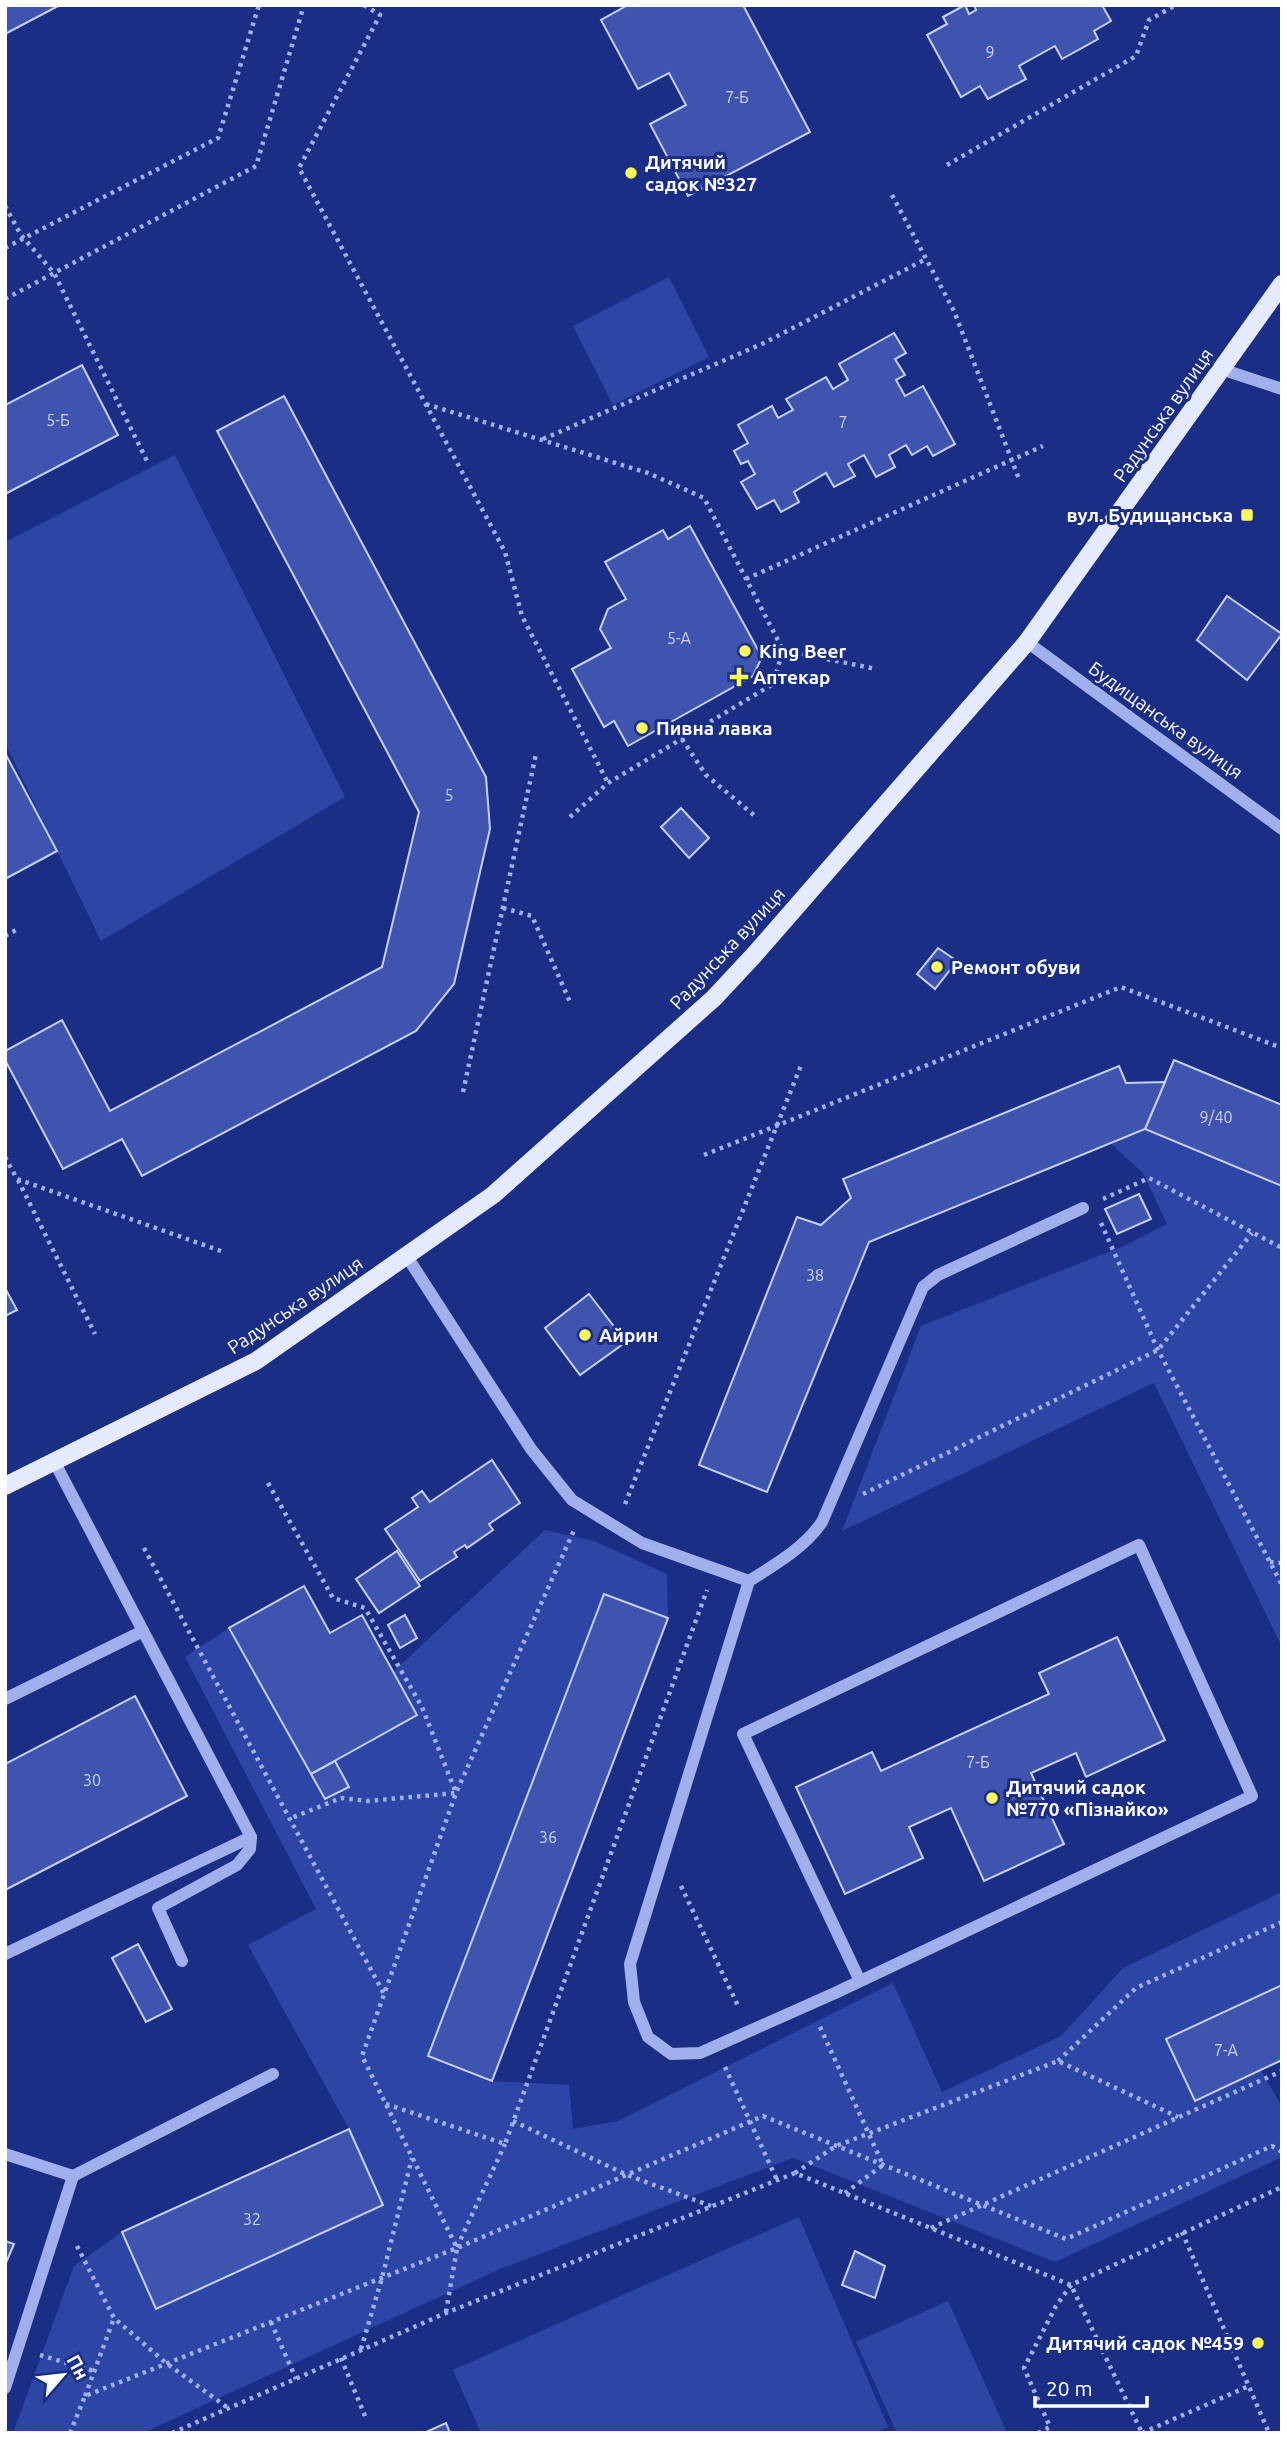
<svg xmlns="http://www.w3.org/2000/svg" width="1287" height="2438" font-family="Ubuntu,sans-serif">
	<rect width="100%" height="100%" fill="#1a2e86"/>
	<g fill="#2d45a4">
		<path d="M669 277 709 357 613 405 573 326Z"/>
		<path d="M175 455 345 797 101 941 5 743V542Z"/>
		<path d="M1145 1129 1282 1186V1647L1154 1383 842 1531 921 1326 1126 1245 1167 1224 1143 1173 1110 1143Z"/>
		<path d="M545 1530 594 1541 667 1574 668 1618 604 1594 428 2057 492 2081 569 2085 573 2129 618 2121 893 1983 942 2092 1061 2036 1123 1968 1282 1892V1985L1167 2040 1195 2101 1261 2070 1282 2107V2157L1055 2262 793 2158 500 2269 143 2433H13L74 2266 122 2232 156 2308 349 2129 248 1945 316 1909 185 1657 229 1628 325 1799 348 1786 335 1761 417 1715 393 1672Z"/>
		<path d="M799 2217 888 2427 875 2433H481L453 2370Z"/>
		<path d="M948 2301 1007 2433H897L856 2342Z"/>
	</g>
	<g fill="#3e54ae" stroke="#c6d1f9" stroke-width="2">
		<path d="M5 5H60L5 34Z"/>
		<path d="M628 5H743L810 132 688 196 650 124 686 105 669 73 638 89 601 20Z"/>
		<path d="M965 5 969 14 976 10 974 5H1102L1111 21 1094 31 1098 39 1062 59 1055 46 1019 66 1026 79 988 99 980 86 961 97 927 35 947 24 943 17Z"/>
		<path d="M894 333 906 353 895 359 905 375 896 380 905 396 923 386 955 444 933 456 927 446 912 455 906 445 889 455 895 467 876 477 864 455 848 464 855 476 834 487 826 473 794 492 799 502 781 512 774 500 757 509 741 482 755 474 748 461 741 464 734 451 748 443 738 425 772 406 778 418 793 410 786 399 826 377 833 389 848 380 839 364Z"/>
		<path d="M82 365 118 435 5 494V405Z"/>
		<path d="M284 396 486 777 490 829 454 984 416 1031 142 1176 122 1139 63 1169 5 1060V1051L62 1020 110 1111 382 967 419 812 217 431Z"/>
		<path d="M690 526 762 657 753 676 628 746 614 721 604 727 572 669 611 648 600 629 608 609 626 599 605 562 663 530 668 539Z"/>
		<path d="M1227 596 1282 634 1247 680 1197 640Z"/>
		<path d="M5 753 57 851 5 879Z"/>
		<path d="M681 808 709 838 689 858 661 827Z"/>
		<path d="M938 948 957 961 935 989 917 974Z"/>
		<path d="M1174 1060 1282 1105V1186L1145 1129Z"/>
		<path d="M1119 1066 1126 1083 1165 1082 1145 1129 869 1242 767 1492 699 1465 797 1217 821 1225 851 1198 843 1179Z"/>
		<path d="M1139 1194 1151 1219 1117 1234 1105 1209Z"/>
		<path d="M5 1288 17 1310 5 1316Z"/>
		<path d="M589 1294 626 1342 580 1375 545 1328Z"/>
		<path d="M492 1460 520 1503 489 1524 493 1530 467 1548 465 1545 454 1552 457 1557 420 1581 385 1529 418 1507 412 1498 422 1491 430 1502Z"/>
		<path d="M397 1551 420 1586 379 1613 356 1579Z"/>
		<path d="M304 1586 330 1633 362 1615 417 1715 311 1774 229 1628Z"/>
		<path d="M604 1594 668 1618 492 2081 428 2056Z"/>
		<path d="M405 1615 417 1638 400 1648 388 1625Z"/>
		<path d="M1117 1637 1165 1740 1086 1777 1076 1753 1031 1773 1064 1844 984 1881 951 1808 909 1827 923 1858 845 1894 796 1787 872 1752 881 1771 1049 1694 1039 1673Z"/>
		<path d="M135 1696 187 1796 5 1890V1764Z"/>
		<path d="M335 1761 349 1787 325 1799 311 1774Z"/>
		<path d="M138 1944 172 2009 146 2022 112 1958Z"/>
		<path d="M1282 1985V2060L1195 2101 1166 2039Z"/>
		<path d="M349 2129 383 2205 156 2309 122 2232Z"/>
		<path d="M5 2241 14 2244 5 2265Z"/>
		<path d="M855 2251 885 2266 875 2298 842 2285Z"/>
		<path d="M446 2423 450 2433H424Z"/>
	</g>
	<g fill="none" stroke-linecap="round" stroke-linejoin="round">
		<g stroke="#a1b0ec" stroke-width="4.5" stroke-dasharray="3.5 5" stroke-linecap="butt">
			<path d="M364 5 380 15 299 168 505 552 522 616 608 783"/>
			<path d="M947 165 1136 56 1149 20 1176 5"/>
			<path d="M892 195 954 311 1019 479"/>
			<path d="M5 206 21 235 54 273 147 461"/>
			<path d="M5 248 218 138 259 5"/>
			<path d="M5 299 256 166 304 5"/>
			<path d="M426 404 648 473 704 498 783 650 876 669"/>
			<path d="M543 439 764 343 926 259"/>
			<path d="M746 579 1043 446"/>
			<path d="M682 739 706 775 755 816"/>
			<path d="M570 817 608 783 773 684 783 650"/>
			<path d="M503 908 532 916 570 1002"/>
			<path d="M5 936 18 929"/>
			<path d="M463 1092 536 754"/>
			<path d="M704 1155 1121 987 1282 1048"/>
			<path d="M5 1157 17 1179 221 1251"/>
			<path d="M18 1180 95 1334"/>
			<path d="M1103 1199 1149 1178 1282 1248"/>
			<path d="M1101 1223 1158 1350 1282 1585"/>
			<path d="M268 1483 333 1598 365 1608 422 1707 456 1793 368 1801 341 1798 289 1819"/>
			<path d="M863 1494 1158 1350 1252 1233"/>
			<path d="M625 1504 802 1063"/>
			<path d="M144 1548 384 1994"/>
			<path d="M1270 1562 1282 1563"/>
			<path d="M681 1886 739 2008"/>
			<path d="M820 2027 883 2165 845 2193"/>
			<path d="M1058 2061 1136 1988 1282 1922"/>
			<path d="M725 2067 777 2180"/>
			<path d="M386 2104 505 2144 707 1590"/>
			<path d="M513 2121 627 2175 711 2206"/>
			<path d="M795 2173 836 2146 1058 2061 1178 2117"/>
			<path d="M931 2228 1282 2071"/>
			<path d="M1182 2232 1269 2433"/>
			<path d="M77 2246 114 2318 166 2363 228 2408"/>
			<path d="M457 2247 505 2144"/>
			<path d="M446 2312 457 2248 362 2056 456 1793 575 1528"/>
			<path d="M271 2322 296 2379"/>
			<path d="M361 2349 382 2278 412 2158"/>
			<path d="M40 2355 94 2371"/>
			<path d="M341 2358 365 2416"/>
			<path d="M85 2396 114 2318"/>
			<path d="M70 2433 85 2396 457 2248 763 2116 1066 2239 1272 2146 1282 2152"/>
			<path d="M172 2433 446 2313 795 2173 1071 2285 1142 2433"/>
			<path d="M1038 2433 1050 2427 1024 2368 1056 2306 1071 2285 1282 2187"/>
			<path d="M1142 2433 1249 2386"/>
		</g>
		<g stroke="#a1b0ec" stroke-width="12">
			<path d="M1221 369 1282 389"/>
			<path d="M1027 642 1282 829"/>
			<path d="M406 1255 531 1449 572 1500 642 1543 749 1581"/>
			<path d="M54 1461 251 1837 250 1849 237 1865 158 1908 182 1961"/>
			<path d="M5 1699 143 1631"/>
			<path d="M5 1954 251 1837"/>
			<path d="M860 1981 743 1734 1139 1545 1252 1796 835 1993 700 2053 671 2054 648 2037 634 2002 630 1964 749 1581C776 1564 804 1548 822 1522L923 1287 938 1275 1083 1208"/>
			<path d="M5 2154 73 2176 273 2074"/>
			<path d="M5 2388 73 2176"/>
		</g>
		<path stroke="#e6eaff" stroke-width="18" d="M5 1486 256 1361 493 1195 714 998 755 954 1027 642 1282 284"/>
	</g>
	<g fill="#fef85d" stroke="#1a2e86" stroke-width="2.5">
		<circle cx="631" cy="173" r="7"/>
		<rect x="1240" y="508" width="14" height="14" rx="3.5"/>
		<circle cx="745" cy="651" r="7"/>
		<path d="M735.5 666.5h7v7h7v7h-7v7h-7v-7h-7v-7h7z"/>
		<circle cx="642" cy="728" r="7"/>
		<circle cx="937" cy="967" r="7"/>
		<circle cx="585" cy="1335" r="7"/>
		<circle cx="992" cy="1798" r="7"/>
		<circle cx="1258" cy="2343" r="7"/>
	</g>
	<g text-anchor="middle" stroke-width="6" stroke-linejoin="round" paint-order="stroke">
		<g font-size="16" fill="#cfd4eb">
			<text x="990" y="58">9</text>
			<text x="737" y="103">7-Б</text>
			<text x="58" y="426">5-Б</text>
			<text x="843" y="428">7</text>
			<text x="679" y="644">5-А</text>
			<text x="449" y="801">5</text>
			<text x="1216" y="1123">9/40</text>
			<text x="815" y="1281">38</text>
			<text x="978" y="1768">7-Б</text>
			<text x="92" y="1786">30</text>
			<text x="548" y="1843">36</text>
			<text x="1226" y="2056">7-А</text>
			<text x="252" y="2225">32</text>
		</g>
		<g font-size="19" font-weight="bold" fill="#fff" stroke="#1a2e86" text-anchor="start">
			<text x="645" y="169">Дитячий<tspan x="645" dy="22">садок №327</tspan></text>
			<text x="1233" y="522" text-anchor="end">вул. Будищанська</text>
			<text x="759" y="658">King Beer</text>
			<text x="753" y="684">Аптекар</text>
			<text x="656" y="735">Пивна лавка</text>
			<text x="951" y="974">Ремонт обуви</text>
			<text x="599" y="1342">Айрин</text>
			<text x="1006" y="1794">Дитячий садок<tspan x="1006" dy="22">№770 «Пізнайко»</tspan></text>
			<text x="1244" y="2350" text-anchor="end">Дитячий садок №459</text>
		</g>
		<g font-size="19" fill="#fff" stroke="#1a2e86">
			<text transform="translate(1163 415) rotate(-55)" y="7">Радунська вулиця</text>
			<text transform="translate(1166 720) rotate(36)" y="7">Будищанська вулиця</text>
			<text transform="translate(727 948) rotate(-47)" y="7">Радунська вулиця</text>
			<text transform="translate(295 1305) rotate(-34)" y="7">Радунська вулиця</text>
		</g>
	</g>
	<rect width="1287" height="2438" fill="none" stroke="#ffffff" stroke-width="14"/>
	<g transform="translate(63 2375) rotate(62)" stroke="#1a2e86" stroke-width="5" paint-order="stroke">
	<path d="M0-5L12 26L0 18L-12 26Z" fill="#ffffff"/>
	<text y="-10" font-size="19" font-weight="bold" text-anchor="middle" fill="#ffffff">Пн</text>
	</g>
	<path d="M1035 2396v10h112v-10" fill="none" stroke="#ffffff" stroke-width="3.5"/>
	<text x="1046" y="2396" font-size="21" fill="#ffffff" stroke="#1a2e86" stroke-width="5" paint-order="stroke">20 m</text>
</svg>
